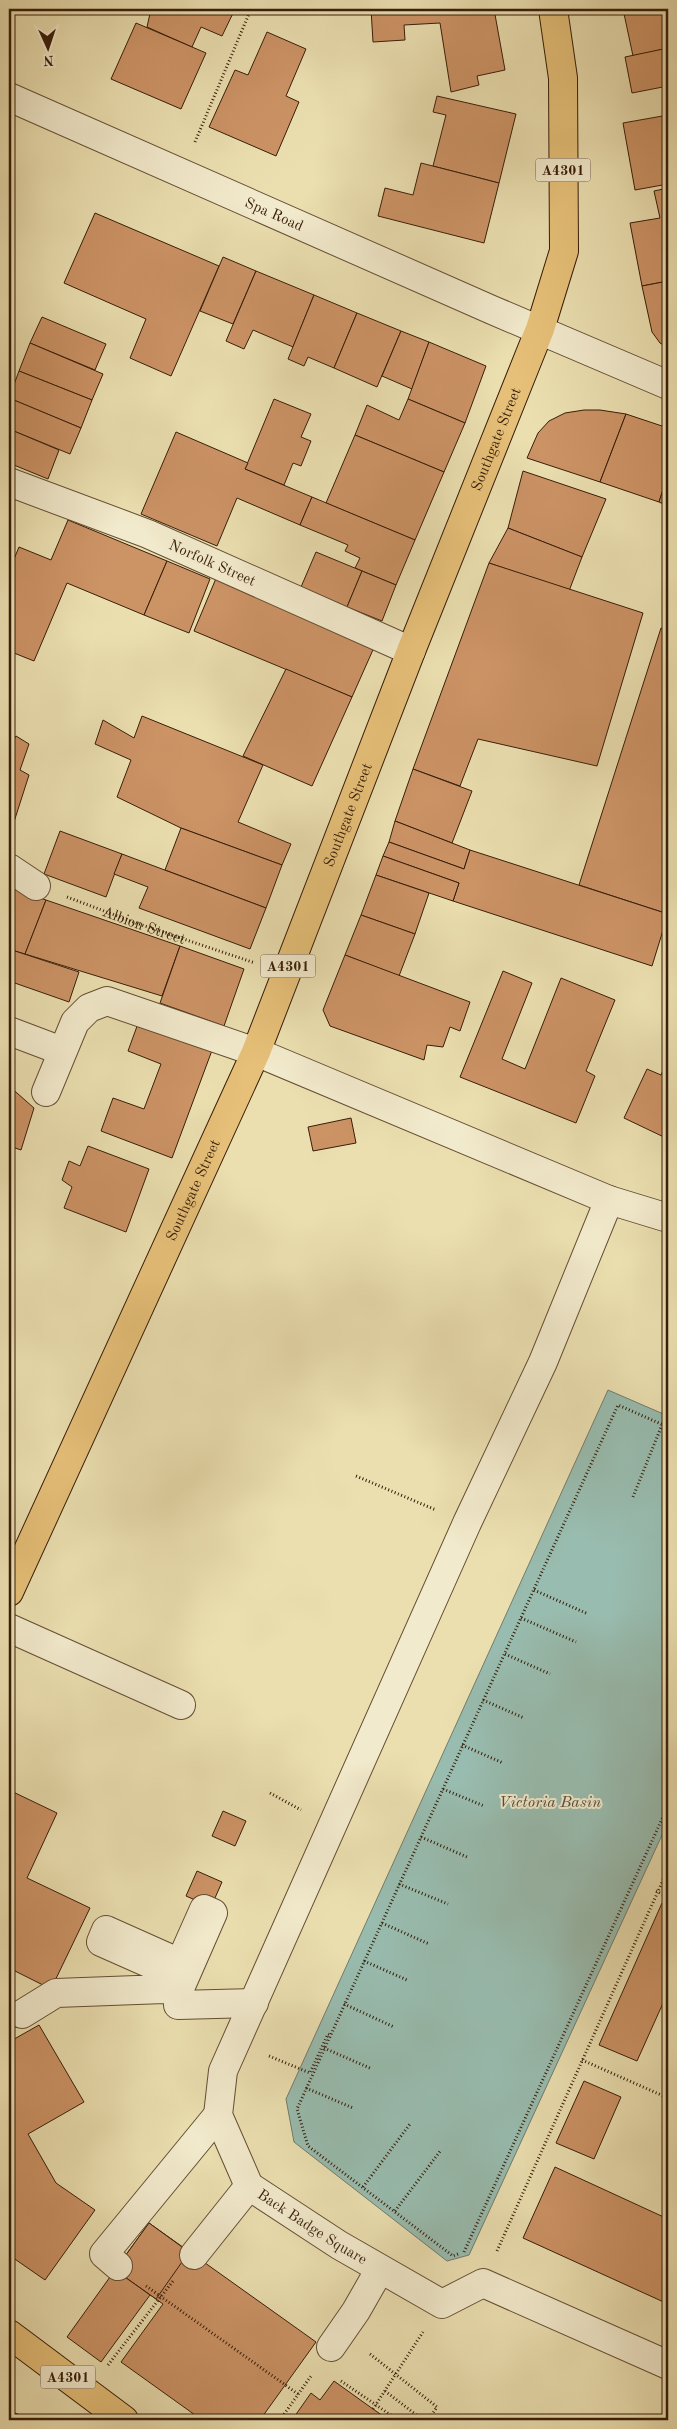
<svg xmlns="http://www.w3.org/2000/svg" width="677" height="2429" font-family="'Old Standard TT',serif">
	<rect width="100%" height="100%" fill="#ebdfb0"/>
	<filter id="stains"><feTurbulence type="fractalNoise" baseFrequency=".004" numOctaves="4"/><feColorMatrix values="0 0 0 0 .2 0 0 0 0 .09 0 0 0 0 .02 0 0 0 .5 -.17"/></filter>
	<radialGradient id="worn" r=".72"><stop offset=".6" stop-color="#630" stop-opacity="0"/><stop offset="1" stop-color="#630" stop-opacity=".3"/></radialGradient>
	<path fill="#98bcaf" stroke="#717c6d" d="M608 1390 668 1416V1822L469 2255 447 2261 294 2142 286 2099Z"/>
	<g fill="#cc9365" stroke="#371d09">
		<path d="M151 9H235L222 36 201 27 192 47 147 27Z"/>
		<path d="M371 9H494L505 70 477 76 479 85 451 92 440 23 404 25 405 40 373 42Z"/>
		<path d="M623 9H668V48L633 56Z"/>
		<path d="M136 23 206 53 181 109 111 79Z"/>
		<path d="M267 32 306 49 286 96 299 102 276 156 209 127 235 70 248 75Z"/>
		<path d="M668 48V86L632 93 625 57Z"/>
		<path d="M437 96 516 114 499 183 433 166 446 115 433 112Z"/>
		<path d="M668 115V184L635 190 623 123Z"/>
		<path d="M421 163 499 183 484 243 378 216 385 188 413 195Z"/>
		<path d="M668 188V281L642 286 630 223 660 218 654 191Z"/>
		<path d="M95 213 219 266 171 376 130 358 146 319 64 283Z"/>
		<path d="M223 257 256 271 233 324 200 311Z"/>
		<path d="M256 271 314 295 293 347 253 330 244 349 226 341Z"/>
		<path d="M668 281V348L660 343 652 332 642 286Z"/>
		<path d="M314 295 357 313 334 368 308 357 304 366 288 359Z"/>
		<path d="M357 313 401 331 377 387 334 368Z"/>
		<path d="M42 317 106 344 95 370 30 343Z"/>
		<path d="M401 331 429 342 412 389 382 376Z"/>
		<path d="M429 342 486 366 465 423 408 399Z"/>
		<path d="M30 343 103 374 92 400 19 371Z"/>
		<path d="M19 371 92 400 81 428 9 398Z"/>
		<path d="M9 398 81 428 70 454 9 429Z"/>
		<path d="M274 399 311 414 301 437 311 441 301 466 293 463 284 485 245 469Z"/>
		<path d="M408 399 465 423 444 472 355 435 367 405 399 420Z"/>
		<path d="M584 410H600L626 414 600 482 527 458 538 433 549 421 565 413Z"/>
		<path d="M626 414 668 428V474L659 502 600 482Z"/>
		<path d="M9 429 59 450 48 479 9 463Z"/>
		<path d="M176 432 248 463 245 469 312 497 300 525 237 498 217 546 141 514Z"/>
		<path d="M355 435 444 472 415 540 326 503Z"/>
		<path d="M523 471 606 499 582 557 508 528Z"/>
		<path d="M668 474V506L659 502Z"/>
		<path d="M312 497 415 540 396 585 355 568 360 558 345 551 348 545 300 525Z"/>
		<path d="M68 520 167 561 144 615 67 583 34 661 9 651V571L19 547 51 560Z"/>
		<path d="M508 528 582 557 569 591 489 563Z"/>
		<path d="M316 552 362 571 347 607 301 587Z"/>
		<path d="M167 561 210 579 189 633 144 615Z"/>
		<path d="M489 563 643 613 597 766 478 739 460 786 413 769Z"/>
		<path d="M362 571 396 585 382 621 347 607Z"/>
		<path d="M217 576 376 643 352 697 194 631Z"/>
		<path d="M661 628 668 630V914L579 885Z"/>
		<path d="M286 669 352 697 312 786 243 756Z"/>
		<path d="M142 716 263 765 238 822 291 844 282 865 181 828 117 797 131 760 95 744 103 720 134 738Z"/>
		<path d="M16 736 29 744 20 770 29 775 13 825 9 823V749Z"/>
		<path d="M413 769 472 791 452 843 395 821Z"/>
		<path d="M395 821 470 850 464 869 389 842Z"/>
		<path d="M181 828 282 865 266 908 165 870Z"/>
		<path d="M60 831 122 854 106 897 44 874Z"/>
		<path d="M389 842 464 869 470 850 668 914 652 966 453 901 459 883 383 856Z"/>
		<path d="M122 854 266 908 250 949 139 908 148 887 114 874Z"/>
		<path d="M383 856 459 883 453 901 376 875Z"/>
		<path d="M376 875 429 893 415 934 361 915Z"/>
		<path d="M11 888 46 900 25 954 15 951 14 954 9 952V893Z"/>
		<path d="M46 900 180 946 162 996 25 954Z"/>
		<path d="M361 915 415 934 399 976 345 955Z"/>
		<path d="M180 946 244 969 224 1026 160 1003Z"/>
		<path d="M15 951 79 972 69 1002 9 981V970Z"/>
		<path d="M345 955 470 1002 460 1031 450 1027 443 1047 427 1045 424 1060 330 1026 323 1010Z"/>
		<path d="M503 971 532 983 502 1059 525 1069 561 978 615 1000 586 1071 595 1076 576 1123 460 1077Z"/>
		<path d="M140 1018 214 1045 172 1158 101 1131 113 1098 144 1109 161 1064 128 1051Z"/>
		<path d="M667 1062 668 1063V1139L624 1118 647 1069 661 1075Z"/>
		<path d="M9 1086 34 1108 21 1150 9 1146Z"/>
		<path d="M351 1118 356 1143 313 1151 308 1127Z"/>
		<path d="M88 1146 149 1169 126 1232 64 1208 72 1187 62 1180 69 1161 80 1166Z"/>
		<path d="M9 1790 57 1813 27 1878 90 1908 51 1989 9 1968Z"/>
		<path d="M223 1811 246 1821 235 1846 212 1836Z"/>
		<path d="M197 1871 222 1882 211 1907 186 1896Z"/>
		<path d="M662 1903 668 1906V1992L637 2061 599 2045Z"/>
		<path d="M39 2025 84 2102 28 2134 56 2183 95 2210 45 2280 9 2255V2042Z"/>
		<path d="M584 2081 621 2097 594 2159 556 2143Z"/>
		<path d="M555 2167 668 2219V2304L523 2238Z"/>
		<path d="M149 2223 316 2342 260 2420H202L121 2362 163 2304 115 2270Z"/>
		<path d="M149 2223 189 2252 156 2299 115 2270Z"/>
		<path d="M115 2270 150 2295 101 2362 67 2337Z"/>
		<path d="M334 2381 373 2409 389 2420H292L311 2393 320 2400Z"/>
		<path d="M9 2411 23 2416 26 2420H9Z"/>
	</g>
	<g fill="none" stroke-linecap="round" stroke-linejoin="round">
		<g stroke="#644e33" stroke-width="30">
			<g id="minor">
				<path id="s2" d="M9 97 492 310 668 385"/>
				<path id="s3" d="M9 482 148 534 411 651"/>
				<path d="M9 868 36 886"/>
				<path d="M9 1031 62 1051"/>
				<path d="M46 1092 75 1022 89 1008 107 1001 256 1052 609 1200 668 1218"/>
				<path id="s4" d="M609 1200 543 1362 467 1523 223 2071 218 2115 249 2186 339 2245 442 2304 483 2283 668 2365"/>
				<path d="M9 1628 181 1705"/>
				<path d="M22 2014 56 1993 164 1989 171 1973 101 1942 106 1930 180 1963 204 1909 213 1913 178 1993V2005L254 2003"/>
				<path d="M194 2255 249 2186"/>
				<path d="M118 2266 104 2254 218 2115"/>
				<path d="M331 2347 356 2311 380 2269"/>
			</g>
		</g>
		<g stroke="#371d09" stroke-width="30">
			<g id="major">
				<path id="s5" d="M9 1592 256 1052 411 651 540 329 564 251 563 78 553 9"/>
				<path d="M9 2334 124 2420"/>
			</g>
		</g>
		<g stroke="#371d09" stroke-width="3" stroke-dasharray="1 2.5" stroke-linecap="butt">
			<path d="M195 142 251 9"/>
			<path id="s1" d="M67 897 136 923 255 963"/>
			<path d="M356 1476 436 1510"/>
			<path d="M633 1497 662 1425"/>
			<path d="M668 1513V1512"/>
			<path d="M534 1590 588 1614"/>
			<path d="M521 1618 576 1642"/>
			<path d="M505 1654 550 1674"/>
			<path d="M483 1700 524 1718"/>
			<path d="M462 1745 503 1763"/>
			<path d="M443 1789 484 1806"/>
			<path d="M270 1793 301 1810"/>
			<path d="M421 1837 467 1857"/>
			<path d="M399 1884 448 1904"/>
			<path d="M656 1891 668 1897"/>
			<path d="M382 1923 429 1944"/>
			<path d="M364 1961 407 1980"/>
			<path d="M344 2004 394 2027"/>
			<path d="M324 2048 372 2069"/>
			<path d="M269 2056 310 2073 328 2034 330 2035"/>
			<path d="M582 2060 668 2098"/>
			<path d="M306 2088 353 2108"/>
			<path d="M363 2187 410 2124"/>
			<path d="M395 2211 441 2150"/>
			<path d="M497 2251 668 1869"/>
			<path d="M464 2252 668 1806"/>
			<path d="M458 2254 453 2256 308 2146 297 2109 618 1405 668 1427"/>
			<path d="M146 2286 298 2394"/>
			<path d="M370 2354 437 2407 428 2420"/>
			<path d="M108 2365 173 2281"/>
			<path d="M341 2381 398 2420"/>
			<path d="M385 2391 423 2420"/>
			<path d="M373 2409 423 2332"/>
			<path d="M280 2420 311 2376"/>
		</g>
		<use href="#minor" stroke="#f2eacc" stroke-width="28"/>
		<use href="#major" stroke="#e6c078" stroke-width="28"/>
	</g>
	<g text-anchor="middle" stroke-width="4" stroke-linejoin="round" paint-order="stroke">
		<g fill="#f2eacc" stroke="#6f5a44" stroke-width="1">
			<rect x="535.5" y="158.5" width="55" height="23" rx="4"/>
			<rect x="260.5" y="954.5" width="55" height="23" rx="4"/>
			<rect x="40.5" y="2365.5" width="55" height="23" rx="4"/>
		</g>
		<g font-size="14" font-weight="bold" fill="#371d09">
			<text x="563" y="175">A4301</text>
			<text x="288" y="971">A4301</text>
			<text x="68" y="2382">A4301</text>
		</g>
		<g font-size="15" fill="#371d09" stroke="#f2eacc">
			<text dy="5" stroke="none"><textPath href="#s2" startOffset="290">Spa Road</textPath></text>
			<text dy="5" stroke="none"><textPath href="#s5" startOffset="1252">Southgate Street</textPath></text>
			<text dy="5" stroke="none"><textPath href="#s3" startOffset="219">Norfolk Street</textPath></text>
			<text dy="5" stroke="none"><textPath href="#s5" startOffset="848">Southgate Street</textPath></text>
			<text dy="5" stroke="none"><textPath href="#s1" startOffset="82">Albion Street</textPath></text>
			<text dy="5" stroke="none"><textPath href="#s5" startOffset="442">Southgate Street</textPath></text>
			<text dy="5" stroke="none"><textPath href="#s4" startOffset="1150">Back Badge Square</textPath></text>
		</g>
		<g font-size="16" font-style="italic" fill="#544d3b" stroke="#f2eacc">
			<text x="550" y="1807">Victoria Basin</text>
		</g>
	</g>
	<rect width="677" height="2429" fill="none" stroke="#ebdfb0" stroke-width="30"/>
	<rect x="10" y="10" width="657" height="2409" fill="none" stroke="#371d09" stroke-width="2.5"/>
	<rect x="15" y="15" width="647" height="2399" fill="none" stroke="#371d09"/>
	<g transform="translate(48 48) rotate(177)" stroke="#f2eacc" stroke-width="4" paint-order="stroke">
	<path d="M0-4L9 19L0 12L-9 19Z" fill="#371d09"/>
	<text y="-8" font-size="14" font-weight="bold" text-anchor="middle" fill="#371d09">N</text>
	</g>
	<rect width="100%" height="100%" filter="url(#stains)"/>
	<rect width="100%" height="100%" fill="url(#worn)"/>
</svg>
